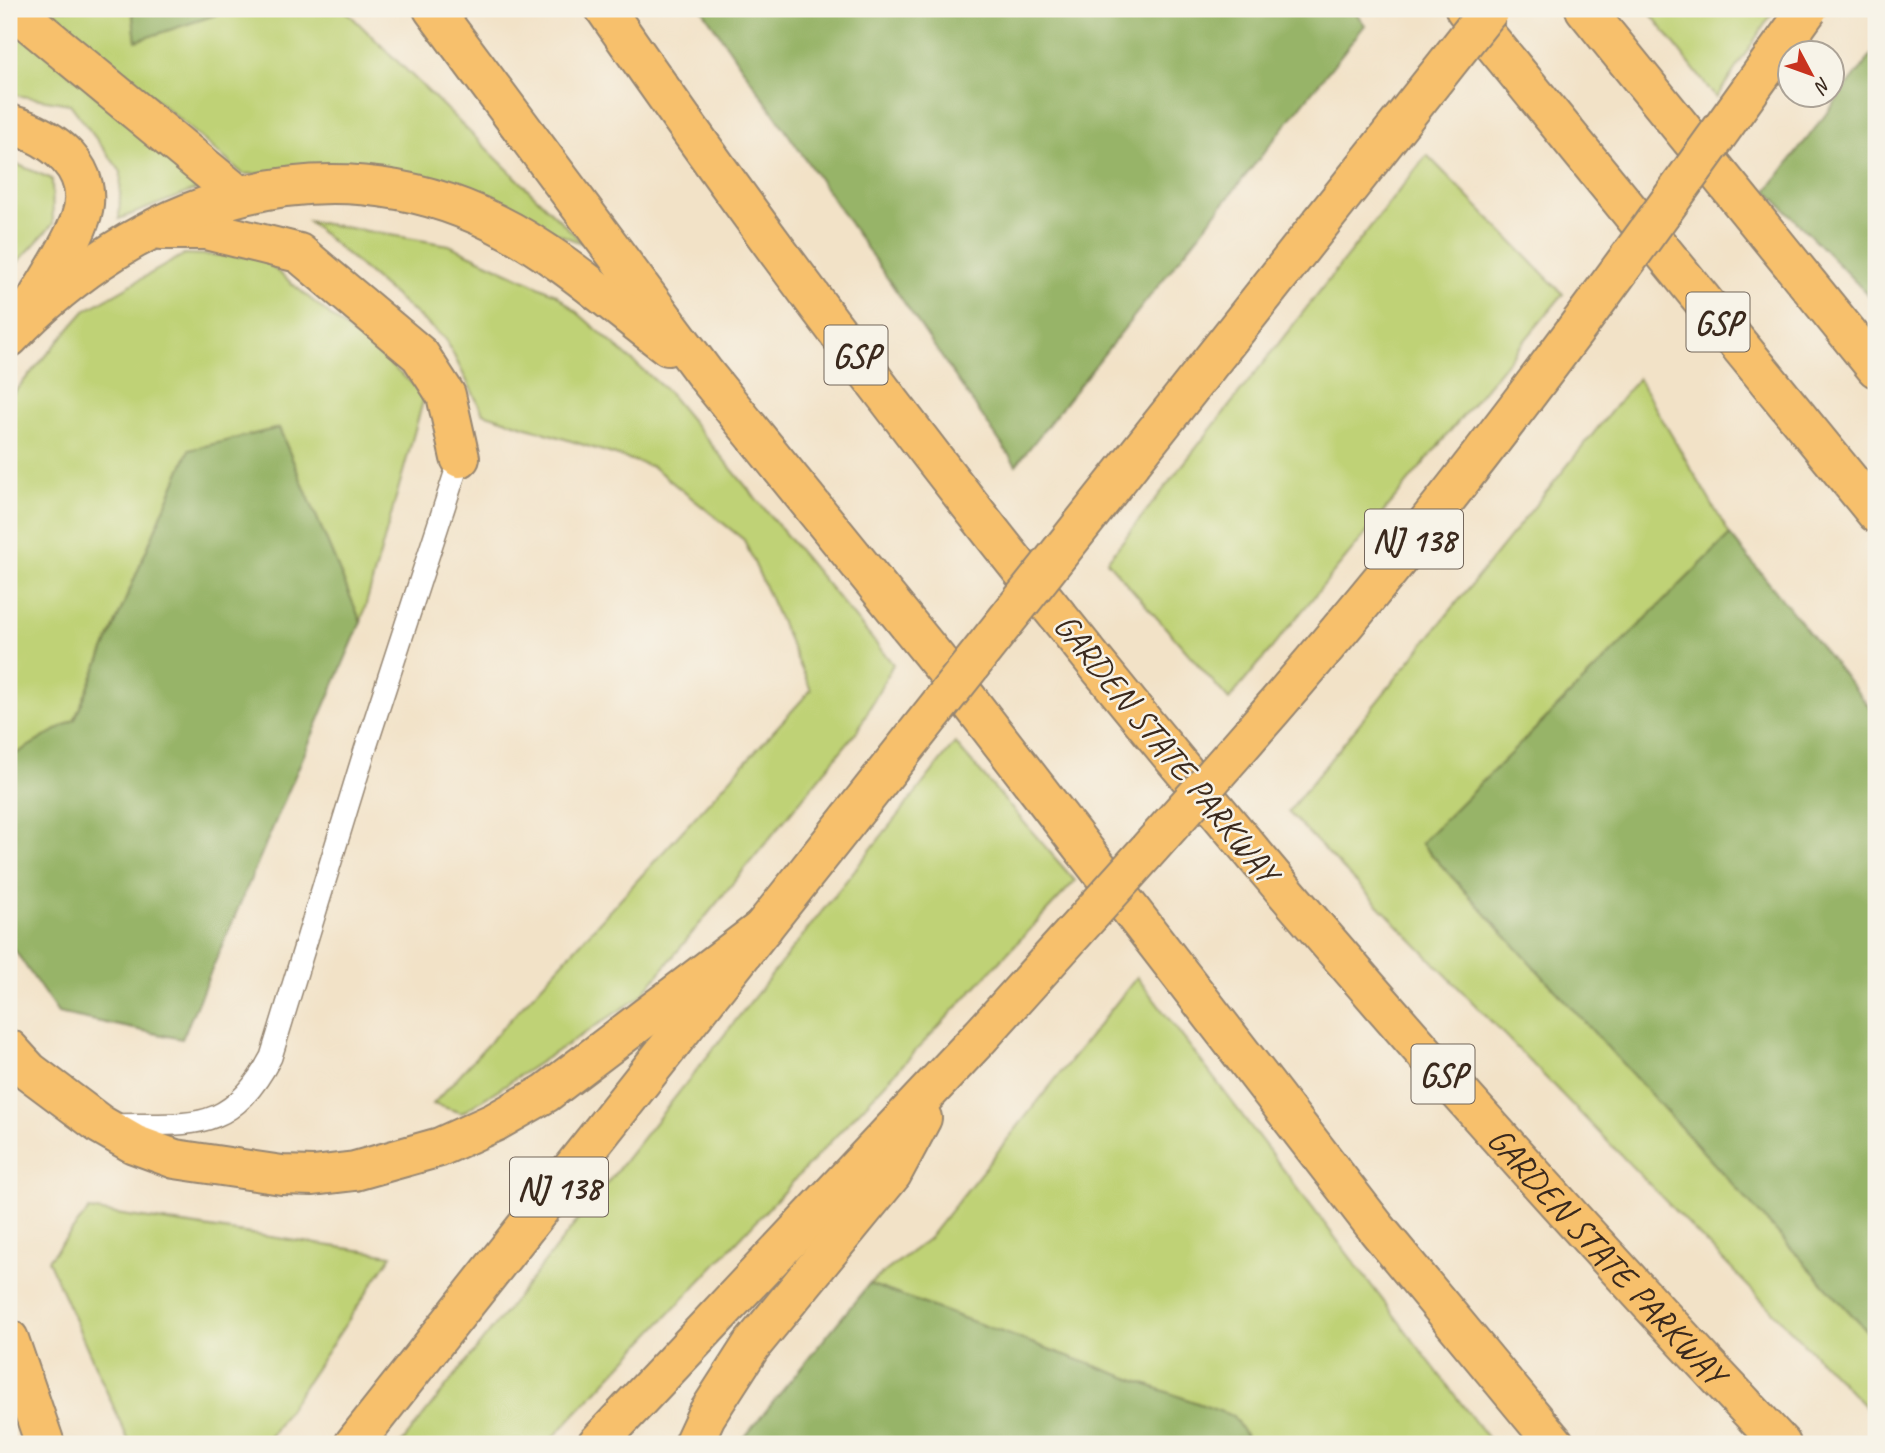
<svg xmlns="http://www.w3.org/2000/svg" width="1885" height="1453" font-family="Caveat,sans-serif">
	<rect width="100%" height="100%" fill="#f7f3e8"/>
	<filter id="ink" filterUnits="userSpaceOnUse"><feTurbulence type="fractalNoise" baseFrequency=".0143" numOctaves="2"/><feDisplacementMap in="SourceGraphic" scale="14" xChannelSelector="R" yChannelSelector="G"/><feConvolveMatrix kernelMatrix="1 2 1 2 8 2 1 2 1" color-interpolation-filters="sRGB"/></filter>
	<filter id="wash" filterUnits="userSpaceOnUse"><feTurbulence type="fractalNoise" baseFrequency=".00686" numOctaves="4" result="noise"/><feDisplacementMap in="SourceGraphic" scale="28" xChannelSelector="R" yChannelSelector="G"/><feGaussianBlur stdDeviation="1.57" result="paint"/><feColorMatrix in="noise" values="0 0 0 0 0 0 0 0 0 0 0 0 0 0 0 0 0 1.4 0 .05"/><feComposite in="paint" operator="in"/></filter>
	<g filter="url(#wash)">
		<rect width="100%" height="100%" fill="#f2e2c7"/>
		<g fill="#bfd276" stroke="#7d7e4a" stroke-width="2">
			<path d="M50 9H132L136 40 234 9H344L584 244 403 173 243 174Z"/>
			<path d="M1647 9H1775L1716 98Z"/>
			<path d="M9 22 203 187 119 219 121 172 70 104 9 94Z"/>
			<path d="M1427 155 1563 294 1229 700 1107 561Z"/>
			<path d="M9 161 52 179 53 224 9 272Z"/>
			<path d="M308 221 449 245 556 294 667 391 893 664 858 730 640 997 462 1113 433 1104 811 690 744 540 653 467 483 413 446 340Z"/>
			<path d="M185 254 260 257 425 394 361 622 279 428 189 450 75 719 9 758V398L85 311Z"/>
			<path d="M1638 378 1730 535 1421 843 1876 1341V1418L1288 812Z"/>
			<path d="M955 743 1075 881 547 1444H401Z"/>
			<path d="M1137 977 1492 1444H1251L1233 1416 869 1284 928 1239Z"/>
			<path d="M89 1210 392 1255 265 1444H130L48 1260Z"/>
		</g>
		<g fill="#97b467" stroke="#696f42" stroke-width="2">
			<path d="M132 9H234L136 41Z"/>
			<path d="M702 9H1353L1365 25 1016 465Z"/>
			<path d="M1876 49V303L1767 191Z"/>
			<path d="M279 428 361 622 182 1039 58 1013 9 942V758L75 719 189 450Z"/>
			<path d="M1730 535 1876 715V1341L1421 843Z"/>
			<path d="M869 1284 1233 1416 1251 1444H739Z"/>
		</g>
	</g>
	<g filter="url(#ink)">
		<g fill="none" stroke-linecap="round" stroke-linejoin="round">
			<g stroke="#968672" stroke-width="24">
				<path id="service" d="M109 1125C188 1122 228 1138 271 1057L365 750 460 458"/>
			</g>
			<g stroke="#968672" stroke-width="42">
				<g id="motorway">
					<path d="M13 9 237 194"/>
					<path d="M433 9 705 374 947 672 1377 1229 1555 1444"/>
					<path id="s1" d="M605 9C957 519 1356 994 1781 1444"/>
					<path d="M1465 9 1876 513"/>
					<path d="M1585 9 1876 368"/>
					<path d="M9 124C52 136 99 169 80 220 70 248 50 276 35 302"/>
					<path d="M161 230H206L299 253 420 355 446 395 460 458"/>
					<path d="M9 338C136 204 320 136 495 223 558 254 612 304 668 346"/>
					<path d="M9 1049 29 1071 101 1125 134 1144 175 1159 282 1175 313 1176 355 1171 440 1147 495 1122 546 1093 763 928"/>
					<path d="M9 1339 45 1444"/>
					<path d="M354 1444 849 819"/>
					<path d="M597 1444 980 1037"/>
					<path d="M693 1444 706 1416 751 1346 892 1174 922 1118"/>
				</g>
			</g>
			<use href="#service" stroke="#fff" stroke-width="21"/>
			<use href="#motorway" stroke="#f7c06c" stroke-width="38"/>
			<g stroke="#968672" stroke-width="42" stroke-linecap="butt">
				<g id="motorway-bridge">
					<path d="M849 819 1490 9"/>
					<path d="M980 1037C1126 874 1275 713 1412 542 1551 369 1679 189 1808 9"/>
				</g>
			</g>
			<use href="#motorway-bridge" stroke="#f7c06c" stroke-width="38"/>
		</g>
	</g>
	<g text-anchor="middle" stroke-width="5" stroke-linejoin="round" paint-order="stroke">
		<g fill="#f7f3e8" stroke="#73665b" stroke-width="2">
			<rect x="1686.5" y="292.5" width="63" height="59" rx="5"/>
			<rect x="824.5" y="325.5" width="63" height="59" rx="5"/>
			<rect x="1365" y="509.5" width="98" height="59" rx="5"/>
			<rect x="1411.5" y="1044.5" width="63" height="59" rx="5"/>
			<rect x="510" y="1157.5" width="98" height="59" rx="5"/>
		</g>
		<g font-size="33" font-weight="bold" fill="#3b2a1e">
			<text x="1718" y="334">GSP</text>
			<text x="856" y="367">GSP</text>
			<text x="1414" y="551">NJ 138</text>
			<text x="1443" y="1086">GSP</text>
			<text x="559" y="1199">NJ 138</text>
		</g>
		<g font-size="35" fill="#3b2a1e" stroke="#f7f3e8">
			<text transform="translate(1167 748) rotate(51)" y="12">GARDEN STATE PARKWAY</text>
			<text dy="12" stroke="none"><textPath href="#s1" startOffset="1601">GARDEN STATE PARKWAY</textPath></text>
		</g>
	</g>
	<rect width="1885" height="1453" fill="none" stroke="#f7f3e8" stroke-width="35"/>
	<g transform="translate(1811 74) rotate(131)"><circle r="33" fill="#f7f3e8" stroke="#aca397" stroke-width="2"/>
	<path d="M0-5L12 26L0 18L-12 26Z" fill="#c8321e"/>
	<text y="-10" font-size="19" font-weight="bold" text-anchor="middle" fill="#3b2a1e">N</text>
	</g>
</svg>
